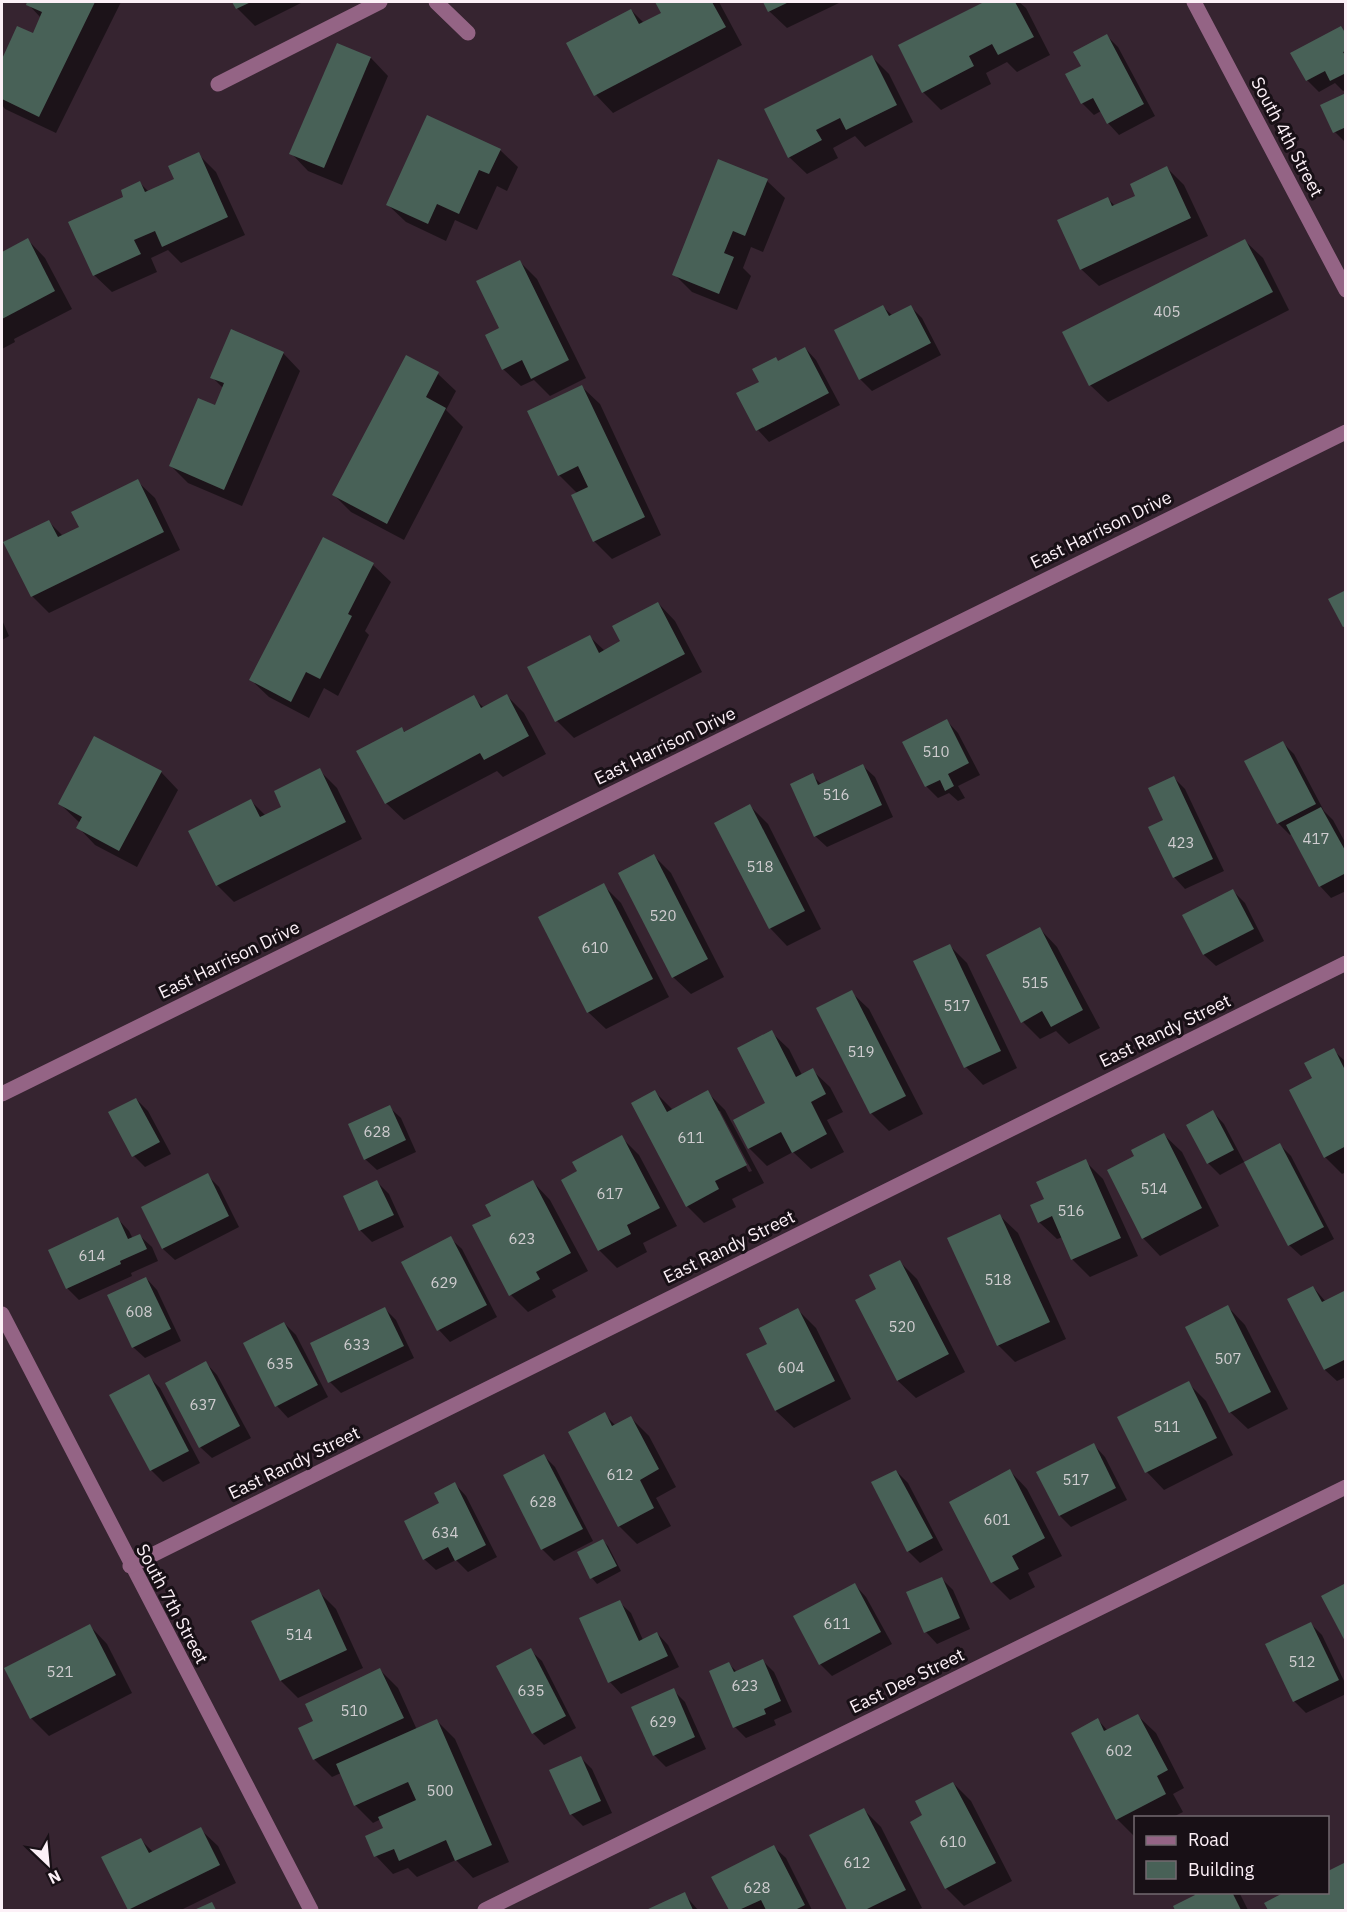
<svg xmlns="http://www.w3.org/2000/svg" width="1347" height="1912" font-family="'IBM Plex Sans',sans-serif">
	<rect width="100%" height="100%" fill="#362430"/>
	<g fill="#0007" fill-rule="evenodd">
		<path d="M29 2H121L56 133 5 109 2 105V62L18 28 33 35 41 18 28 4Z"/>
		<path d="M234 2H303L255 26 237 8Z"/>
		<path d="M656 2H719L742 45 613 113 596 95 631 10 644 23 663 14Z"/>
		<path d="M765 2H841L787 28 769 11Z"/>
		<path d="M987 2H1019L1026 8 1050 55 1017 72 1007 62 986 73 991 84 941 110 923 92 900 46Z"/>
		<path d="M1341 28 1346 33V90L1343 91 1335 83 1319 92 1307 80Z"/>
		<path d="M1107 36 1118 47 1155 116 1119 135 1108 123 1101 111 1094 115 1082 103 1083 67Z"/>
		<path d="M338 45 371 58 388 76 342 185 308 171 291 153Z"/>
		<path d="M872 57 889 74 913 122 865 147 855 136 833 148 838 158 807 174 789 157Z"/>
		<path d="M1346 95V143L1335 132Z"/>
		<path d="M500 150 518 167 507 191 497 186 477 230 455 220 446 241 406 222 388 205Z"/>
		<path d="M198 154 216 172 245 235 181 263 168 250 151 258 157 272 112 292 94 275 125 197 140 183 149 192 176 180Z"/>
		<path d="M1167 168 1184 185 1208 236 1099 286 1081 269 1107 198 1115 206 1137 196Z"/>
		<path d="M767 181 785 198 763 252 751 247 743 268 751 276 737 310 692 292 674 274Z"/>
		<path d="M28 240 45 258 72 309 14 339 15 342 2 349V254Z"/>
		<path d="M1245 241 1263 258 1289 310 1108 402 1090 385Z"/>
		<path d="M519 261 537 279 586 378 550 396 534 380 521 386 503 369Z"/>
		<path d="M883 307 893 316 911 307 922 318 941 355 872 391 860 379Z"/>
		<path d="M805 348 816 360 840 405 769 442 758 430 761 382Z"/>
		<path d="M283 353 300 371 242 506 188 483 171 466 216 407 224 389 212 377Z"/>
		<path d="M407 357 438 374 456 391 446 410 463 427 404 540 351 512 334 495Z"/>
		<path d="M582 387 600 404 661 535 612 559 594 541 578 494 559 475Z"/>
		<path d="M137 481 155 498 180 550 49 613 32 596 49 522 63 536 81 528Z"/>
		<path d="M373 565 391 582 365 631 369 635 338 696 324 688 309 718 269 697 251 680Z"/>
		<path d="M658 603 675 621 702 672 574 738 557 721 590 637 605 651 622 642Z"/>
		<path d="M2 620 9 636 2 640Z"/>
		<path d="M507 696 524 713 546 754 503 777 497 771 404 820 386 803 401 728 406 733 473 697 484 708Z"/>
		<path d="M947 721 958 733 980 775 958 786 965 798 958 801 949 793 938 798 927 787 904 743Z"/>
		<path d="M1283 743 1294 754 1324 811 1333 820 1346 844V891L1331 898 1320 886 1292 833 1290 835 1278 823Z"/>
		<path d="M863 766 875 777 893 817 827 847 815 836 812 775 822 785Z"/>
		<path d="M319 770 337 788 362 839 234 902 217 885 251 801 266 816 283 808Z"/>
		<path d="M161 772 178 790 137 867 95 845 78 827 80 823 60 804Z"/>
		<path d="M1174 778 1185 789 1224 871 1185 889 1174 877 1165 821Z"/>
		<path d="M750 806 768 824 821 929 787 946 770 928Z"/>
		<path d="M654 856 671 873 724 977 691 994 673 977Z"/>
		<path d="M603 885 621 903 669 997 606 1029 588 1012Z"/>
		<path d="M1233 891 1245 903 1264 941 1216 966 1204 955 1184 916Z"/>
		<path d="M1040 929 1057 947 1100 1028 1069 1044 1056 1031 1040 1039 1023 1022Z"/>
		<path d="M949 945 967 963 1017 1068 983 1085 966 1067 915 962Z"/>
		<path d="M851 992 869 1009 923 1114 889 1131 871 1113Z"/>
		<path d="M771 1032 789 1049 802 1075 812 1070 830 1087 843 1112 827 1120 844 1152 811 1169 793 1152 767 1166 749 1148 767 1104Z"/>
		<path d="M1333 1050 1346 1062V1172L1342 1174 1325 1157 1314 1079Z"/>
		<path d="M655 1092 673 1110 707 1092 725 1110 764 1183 732 1199 736 1207 704 1223 687 1206ZM717 1111H720L752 1171 749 1172Z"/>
		<path d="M136 1099 148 1111 171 1154 145 1167 134 1156Z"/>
		<path d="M389 1107 401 1118 416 1152 377 1170 365 1159Z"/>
		<path d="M1213 1112 1224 1124 1244 1162 1220 1175 1208 1163 1188 1125Z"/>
		<path d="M1164 1135 1182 1152 1219 1226 1160 1256 1143 1238 1136 1157Z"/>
		<path d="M621 1137 639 1155 677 1226 643 1243 647 1252 617 1268 599 1250 579 1172Z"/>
		<path d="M1280 1145 1291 1156 1334 1239 1301 1256 1289 1245Z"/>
		<path d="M1085 1161 1103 1179 1138 1256 1090 1277 1073 1260 1063 1237 1057 1239 1039 1222 1046 1200Z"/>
		<path d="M207 1175 219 1187 239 1227 175 1260 163 1249 143 1208Z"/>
		<path d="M377 1182 389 1194 404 1227 372 1242 360 1230Z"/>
		<path d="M533 1182 550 1200 588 1271 552 1290 556 1297 528 1312 511 1295 493 1216Z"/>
		<path d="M1000 1216 1018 1233 1066 1339 1015 1362 998 1345Z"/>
		<path d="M118 1219 129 1231 133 1239 140 1236 152 1247 158 1261 131 1273 132 1276 79 1300 68 1289 50 1250Z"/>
		<path d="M450 1238 462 1249 497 1317 450 1342 439 1330 403 1262Z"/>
		<path d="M900 1262 917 1279 965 1372 916 1398 898 1381 857 1301 879 1290Z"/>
		<path d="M146 1278 157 1290 181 1341 145 1358 133 1347Z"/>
		<path d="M1313 1287 1326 1302 1346 1292V1377L1337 1381 1325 1370 1289 1300Z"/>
		<path d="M1228 1307 1245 1325 1288 1409 1248 1429 1230 1412Z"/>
		<path d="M385 1309 396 1320 414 1358 341 1393 330 1382Z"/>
		<path d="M798 1310 816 1328 851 1399 794 1428 776 1411 748 1355 769 1344Z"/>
		<path d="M284 1323 296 1335 328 1397 288 1418 277 1406 245 1344Z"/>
		<path d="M206 1363 217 1375 251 1438 212 1458 200 1447Z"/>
		<path d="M148 1376 160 1388 200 1463 163 1482 151 1470 111 1395Z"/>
		<path d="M1188 1383 1206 1401 1233 1455 1164 1490 1147 1472Z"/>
		<path d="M604 1414 616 1426 631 1418 649 1436 676 1487 656 1498 671 1526 637 1544 619 1526Z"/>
		<path d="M1094 1445 1105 1457 1127 1500 1071 1527 1060 1516Z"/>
		<path d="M544 1456 555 1467 593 1541 554 1561 542 1549 505 1476Z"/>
		<path d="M896 1471 908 1483 943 1550 920 1563 908 1551Z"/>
		<path d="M1010 1471 1027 1489 1062 1556 1028 1573 1035 1587 1010 1600 992 1582Z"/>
		<path d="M455 1484 466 1496 497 1557 468 1572 456 1560 436 1570 424 1559 441 1504Z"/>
		<path d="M603 1541 608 1546 621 1571 597 1584 592 1578 579 1553Z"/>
		<path d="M942 1579 953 1590 970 1629 937 1644 926 1632Z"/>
		<path d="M855 1585 866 1597 892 1644 832 1676 820 1664Z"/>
		<path d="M318 1591 336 1609 363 1668 298 1698 281 1681Z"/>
		<path d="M619 1602 631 1613 643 1640 657 1633 668 1645 679 1667 621 1694 610 1682Z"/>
		<path d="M1311 1624 1322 1635 1346 1685V1694L1306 1713 1294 1701Z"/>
		<path d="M90 1626 107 1644 132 1693 49 1736 31 1718Z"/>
		<path d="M530 1650 542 1661 576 1728 544 1745 533 1733Z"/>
		<path d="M763 1661 774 1672 792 1712 774 1720 776 1725 746 1738 735 1727 729 1664 737 1672Z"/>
		<path d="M380 1670 398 1688 417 1730 437 1721 455 1739 509 1862 473 1878 456 1860 417 1877 408 1868 393 1874 376 1856 367 1837 385 1829 381 1819 373 1823 355 1805 341 1773 332 1777 315 1760 300 1729 315 1722Z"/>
		<path d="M673 1690 685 1702 706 1749 666 1767 654 1755Z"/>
		<path d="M1138 1716 1156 1733 1184 1788 1173 1794 1183 1812 1171 1818H1136L1134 1836 1117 1819 1098 1720 1108 1731Z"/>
		<path d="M580 1757 592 1769 612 1813 583 1826 571 1814Z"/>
		<path d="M953 1783 971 1801 1012 1881 964 1906 946 1888 912 1822 924 1816Z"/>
		<path d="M863 1809 881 1827 922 1908 917 1910H849L811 1836Z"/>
		<path d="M200 1829 218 1846 236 1883 181 1910H130L103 1858 140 1839 153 1852Z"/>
		<path d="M774 1847 786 1858 812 1910H730L713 1877Z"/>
		<path d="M1346 1863V1910H1269L1266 1904 1328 1892V1873Z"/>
		<path d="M1195 1892H1239L1248 1910H1177L1175 1907 1197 1896Z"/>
		<path d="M684 1894 698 1910H649Z"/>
	</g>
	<g fill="#486157">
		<path d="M27 2H95L39 117 2 99V59L17 26 33 33 42 12 26 5Z"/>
		<path d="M232 2H251L236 9Z"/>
		<path d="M655 2H712L726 27 594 96 566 43 631 9 639 24 661 13Z"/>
		<path d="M763 2H789L768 12Z"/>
		<path d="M984 2H1015L1034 37 998 55 992 44 969 56 974 66 922 93 898 45Z"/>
		<path d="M1341 26 1346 34V51L1343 52 1346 57V73L1330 81 1325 71 1306 81 1290 53Z"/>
		<path d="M1107 34 1144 104 1107 124 1093 98 1081 104 1065 74 1081 66 1073 52Z"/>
		<path d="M337 43 371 57 324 168 289 154Z"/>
		<path d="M872 55 897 105 846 130 840 118 816 130 822 140 788 158 764 109Z"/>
		<path d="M1346 93V127L1333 133 1320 105Z"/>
		<path d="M427 115 501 149 489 174 479 170 459 214 437 204 428 224 386 205Z"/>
		<path d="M199 152 228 217 162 247 155 231 134 240 141 254 93 276 68 222 123 197 121 190 140 181 145 192 174 179 168 166Z"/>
		<path d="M718 159 768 179 745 236 733 231 724 253 734 257 719 294 672 275Z"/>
		<path d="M1167 166 1191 218 1080 270 1057 220 1108 197 1112 206 1135 196 1130 184Z"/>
		<path d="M28 238 55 291 2 319V252Z"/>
		<path d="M1245 239 1273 292 1089 386 1062 332Z"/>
		<path d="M520 260 569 360 531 379 522 360 502 370 485 335 499 328 476 281Z"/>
		<path d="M883 305 889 316 911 305 931 343 859 380 834 330Z"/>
		<path d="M231 329 284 352 224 490 169 466 198 398 215 405 224 383 210 378Z"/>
		<path d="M805 347 829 393 756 431 736 393 759 382 752 369 776 357 778 361Z"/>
		<path d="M406 355 439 372 426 397 446 408 387 524 332 495Z"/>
		<path d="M582 385 645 517 593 542 571 495 588 487 578 466 558 476 527 411Z"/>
		<path d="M138 479 164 532 31 597 3 542 49 520 58 537 79 527 71 512Z"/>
		<path d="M323 537 374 563 348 614 352 616 320 679 306 672 291 702 249 680Z"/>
		<path d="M1346 590V626L1343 627 1328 599Z"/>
		<path d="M658 602 685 654 555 722 527 667 590 635 599 653 620 641 612 626Z"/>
		<path d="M507 694 529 736 484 760 480 753 385 804 356 751 402 727 404 732 474 695 481 708Z"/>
		<path d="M947 719 969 763 948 774 954 786 945 791 940 780 925 787 902 742Z"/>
		<path d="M94 736 162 771 119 851 76 828 82 817 58 804Z"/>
		<path d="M1283 741 1316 804 1277 824 1244 761Z"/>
		<path d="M863 764 882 805 814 837 790 784 813 773 818 785Z"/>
		<path d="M320 768 346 822 216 886 188 831 251 799 260 817 281 807 274 791Z"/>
		<path d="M1174 776 1213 859 1173 878 1148 827 1163 820 1148 788Z"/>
		<path d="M750 804 805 911 769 929 714 823Z"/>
		<path d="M1321 807 1346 852V873L1319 887 1286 825Z"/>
		<path d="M654 854 708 959 672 978 618 873Z"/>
		<path d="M604 883 653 979 587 1013 538 917Z"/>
		<path d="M1233 889 1254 929 1203 955 1182 915Z"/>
		<path d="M1040 927 1083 1010 1051 1027 1042 1011 1021 1023 986 955Z"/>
		<path d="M950 944 1001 1051 964 1068 913 961Z"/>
		<path d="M852 990 906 1096 870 1114 816 1008Z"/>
		<path d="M772 1030 796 1077 813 1068 826 1094 811 1102 827 1134 792 1153 781 1132 748 1149 733 1120 765 1103 737 1048Z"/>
		<path d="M1334 1048 1346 1072V1146L1324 1158 1289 1090 1312 1078 1304 1063Z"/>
		<path d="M655 1090 667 1112 708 1090 747 1165 715 1181 719 1189 686 1207 631 1103Z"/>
		<path d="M136 1098 160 1142 132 1157 108 1112Z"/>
		<path d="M390 1105 406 1140 364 1160 348 1124Z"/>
		<path d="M1213 1110 1234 1150 1207 1164 1186 1125Z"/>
		<path d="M1164 1133 1202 1208 1142 1239 1107 1170 1134 1156 1131 1150Z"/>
		<path d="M622 1135 660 1208 627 1225 631 1234 598 1251 561 1180 577 1171 572 1162Z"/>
		<path d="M1280 1143 1324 1227 1288 1246 1244 1162Z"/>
		<path d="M1086 1159 1121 1238 1071 1260 1052 1216 1038 1223 1030 1205 1044 1199 1036 1182Z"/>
		<path d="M208 1173 229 1216 162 1249 141 1207Z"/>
		<path d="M377 1180 394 1215 359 1231 343 1196Z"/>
		<path d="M533 1180 571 1253 536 1272 540 1279 509 1296 472 1225 491 1216 485 1205Z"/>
		<path d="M1000 1214 1050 1322 997 1346 947 1238Z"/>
		<path d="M118 1217 128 1239 140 1234 147 1249 120 1261 121 1264 66 1289 48 1250Z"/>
		<path d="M451 1236 487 1305 437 1331 401 1262Z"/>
		<path d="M900 1260 949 1354 897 1381 855 1300 876 1289 869 1275Z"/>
		<path d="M146 1277 171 1329 132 1348 107 1295Z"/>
		<path d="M1313 1286 1322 1302 1346 1290V1359L1324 1370 1287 1299Z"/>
		<path d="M1228 1305 1271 1392 1229 1413 1185 1327Z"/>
		<path d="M385 1307 404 1346 328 1383 310 1343Z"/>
		<path d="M798 1308 835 1381 775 1411 746 1354 767 1344 759 1328Z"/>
		<path d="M284 1322 318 1385 275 1407 243 1343Z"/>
		<path d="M206 1361 240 1426 199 1448 165 1383Z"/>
		<path d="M149 1374 189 1451 150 1471 109 1395Z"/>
		<path d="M1189 1381 1217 1438 1145 1473 1117 1417Z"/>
		<path d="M605 1412 612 1426 631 1416 659 1469 640 1480 654 1508 618 1527 568 1432Z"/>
		<path d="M1094 1443 1116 1488 1059 1516 1036 1472Z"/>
		<path d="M544 1454 583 1529 541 1550 503 1475Z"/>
		<path d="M1010 1469 1045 1538 1012 1556 1019 1569 991 1583 949 1502Z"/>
		<path d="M896 1470 933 1538 907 1552 871 1482Z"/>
		<path d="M455 1482 486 1545 455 1561 448 1547 423 1560 404 1521 439 1503 434 1493Z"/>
		<path d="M603 1539 617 1566 590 1579 577 1552Z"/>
		<path d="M942 1577 960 1618 924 1633 906 1592Z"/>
		<path d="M855 1583 881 1632 819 1665 793 1616Z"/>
		<path d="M1344 1584 1346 1588V1643L1321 1596Z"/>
		<path d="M319 1589 347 1650 280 1681 251 1621Z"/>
		<path d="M620 1600 639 1641 657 1632 668 1656 608 1683 579 1618Z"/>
		<path d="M1311 1622 1339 1680 1293 1702 1265 1644Z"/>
		<path d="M90 1624 116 1675 30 1719 4 1668Z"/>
		<path d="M531 1648 566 1716 532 1734 496 1666Z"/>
		<path d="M763 1659 781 1701 764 1709 766 1714 733 1728 709 1671 729 1662 734 1672Z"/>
		<path d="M380 1668 404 1718 313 1760 298 1728 313 1721 305 1704Z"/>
		<path d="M674 1688 695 1737 653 1756 631 1707Z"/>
		<path d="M1138 1714 1168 1770 1157 1776 1166 1794 1116 1820 1071 1733 1098 1718 1104 1731Z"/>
		<path d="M437 1719 492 1845 455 1861 446 1840 399 1861 394 1849 374 1857 365 1836 383 1828 378 1817 416 1800 408 1782 354 1806 336 1764Z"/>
		<path d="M581 1756 601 1801 570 1815 549 1770Z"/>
		<path d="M953 1782 996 1863 945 1889 910 1822 922 1815 915 1801Z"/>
		<path d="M864 1808 906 1890 865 1910H847L809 1835Z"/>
		<path d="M201 1827 220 1865 128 1910 101 1857 141 1838 149 1853Z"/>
		<path d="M774 1845 805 1905 795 1910H766L761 1900 739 1910H729L711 1877Z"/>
		<path d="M1346 1862V1910H1268L1264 1903 1285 1892H1328V1871Z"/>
		<path d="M685 1892 693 1910H646Z"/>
		<path d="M1193 1892H1232L1241 1910H1175L1173 1906 1195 1895Z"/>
		<path d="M212 1902 216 1910H194Z"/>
	</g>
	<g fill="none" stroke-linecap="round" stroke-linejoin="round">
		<g stroke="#946485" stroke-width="15">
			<path d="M436 2 468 33"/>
			<path d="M1194 2 1346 290"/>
			<path d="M218 84 380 2"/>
			<path d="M2 1094 1346 432"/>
			<path d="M2 1314 311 1910"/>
			<path d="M130 1566 1346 963"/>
			<path d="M485 1910 1346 1487"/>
		</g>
	</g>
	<g text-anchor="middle" stroke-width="6" stroke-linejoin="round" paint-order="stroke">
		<g font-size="15" fill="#cfcccf">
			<text x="1167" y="317">405</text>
			<text x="936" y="757">510</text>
			<text x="836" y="800">516</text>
			<text x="1316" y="844">417</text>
			<text x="1181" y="848">423</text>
			<text x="760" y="872">518</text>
			<text x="663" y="921">520</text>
			<text x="595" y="953">610</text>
			<text x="1035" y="988">515</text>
			<text x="957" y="1011">517</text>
			<text x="861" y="1057">519</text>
			<text x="377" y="1137">628</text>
			<text x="691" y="1143">611</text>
			<text x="1154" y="1194">514</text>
			<text x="610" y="1199">617</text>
			<text x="1071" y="1216">516</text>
			<text x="522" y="1244">623</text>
			<text x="92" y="1261">614</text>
			<text x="998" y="1285">518</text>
			<text x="444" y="1288">629</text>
			<text x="139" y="1317">608</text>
			<text x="902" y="1332">520</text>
			<text x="357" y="1350">633</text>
			<text x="1228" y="1364">507</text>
			<text x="280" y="1369">635</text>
			<text x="791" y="1373">604</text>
			<text x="203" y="1410">637</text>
			<text x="1167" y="1432">511</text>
			<text x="620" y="1480">612</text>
			<text x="1076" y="1485">517</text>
			<text x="543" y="1507">628</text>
			<text x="997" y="1525">601</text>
			<text x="445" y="1538">634</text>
			<text x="837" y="1629">611</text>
			<text x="299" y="1640">514</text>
			<text x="1302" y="1667">512</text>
			<text x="60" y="1677">521</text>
			<text x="745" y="1691">623</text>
			<text x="531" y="1696">635</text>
			<text x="354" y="1716">510</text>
			<text x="663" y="1727">629</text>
			<text x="1119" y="1756">602</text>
			<text x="440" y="1796">500</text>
			<text x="953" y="1847">610</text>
			<text x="857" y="1868">612</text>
			<text x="757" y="1893">628</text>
		</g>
		<g font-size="18" fill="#fcf0f7" stroke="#181016">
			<text transform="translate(1287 137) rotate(62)" y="6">South 4th Street</text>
			<text transform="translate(1101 530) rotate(-26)" y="6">East Harrison Drive</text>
			<text transform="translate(665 746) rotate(-26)" y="6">East Harrison Drive</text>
			<text transform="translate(229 960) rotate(-26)" y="6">East Harrison Drive</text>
			<text transform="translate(1165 1031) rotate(-26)" y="6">East Randy Street</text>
			<text transform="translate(729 1247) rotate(-26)" y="6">East Randy Street</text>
			<text transform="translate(294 1463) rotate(-26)" y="6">East Randy Street</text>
			<text transform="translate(172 1604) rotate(62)" y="6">South 7th Street</text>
			<text transform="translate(907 1681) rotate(-26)" y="6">East Dee Street</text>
		</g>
	</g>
	<rect width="1347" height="1912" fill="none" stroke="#fcf0f7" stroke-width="6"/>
	<rect x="1134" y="1816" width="195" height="78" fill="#181016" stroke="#736a70" stroke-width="1.5"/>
	<rect x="1146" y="1836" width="30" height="9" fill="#946485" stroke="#736a70" stroke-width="1.5"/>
	<text x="1188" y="1846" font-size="18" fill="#fcf0f7">Road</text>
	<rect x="1146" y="1861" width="30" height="18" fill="#486157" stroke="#736a70" stroke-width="1.5"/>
	<text x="1188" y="1876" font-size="18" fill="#fcf0f7">Building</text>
	<g transform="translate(48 1864) rotate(154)" stroke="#181016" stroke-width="4.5" paint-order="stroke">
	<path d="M0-4.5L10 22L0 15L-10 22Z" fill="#fcf0f7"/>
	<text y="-9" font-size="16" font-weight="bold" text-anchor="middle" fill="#fcf0f7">N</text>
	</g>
</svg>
